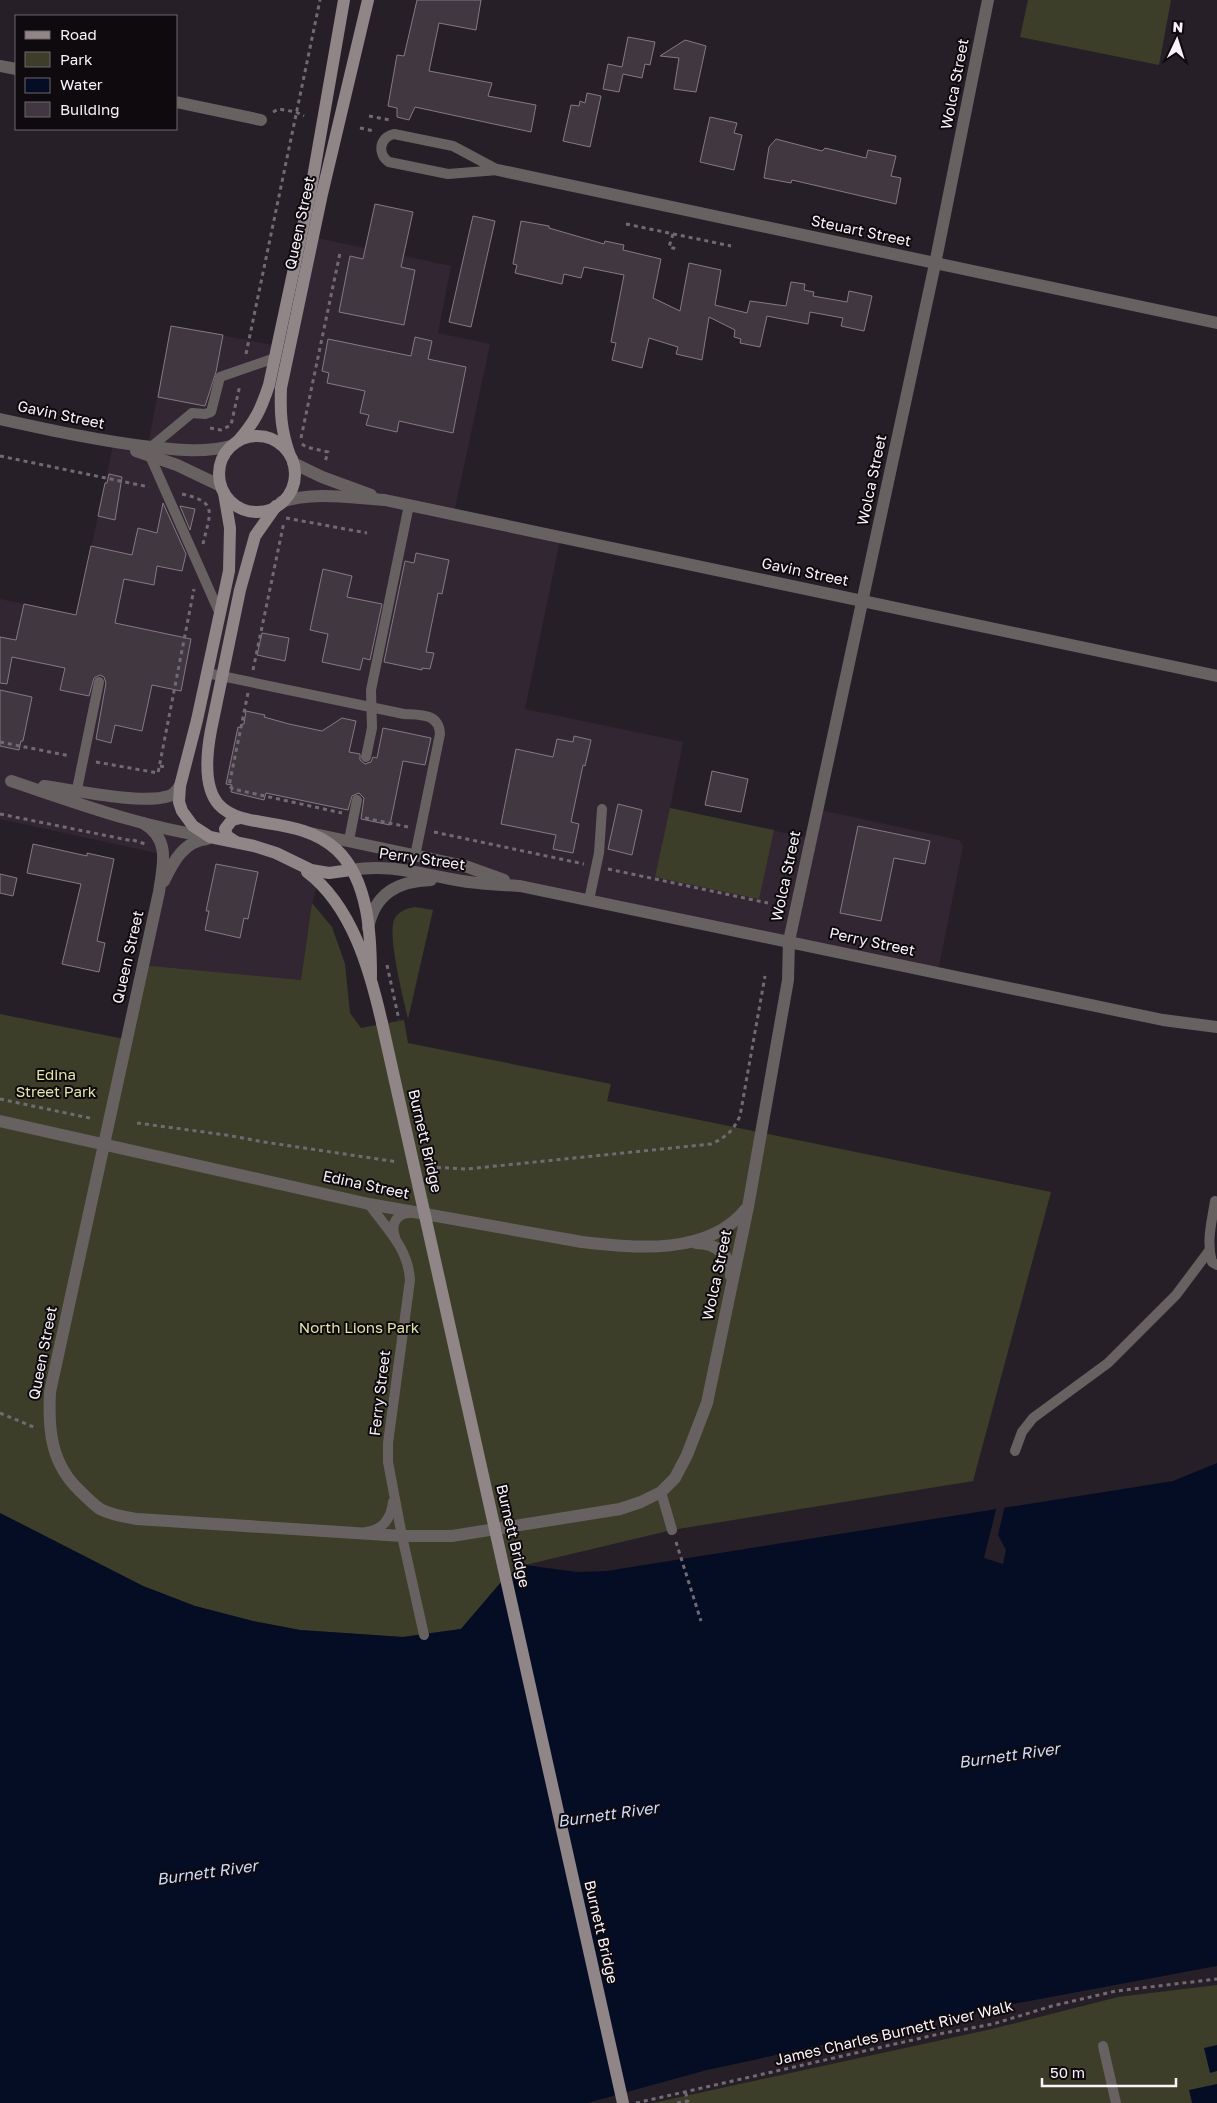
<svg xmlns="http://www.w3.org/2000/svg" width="1217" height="2103" font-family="'Golos Text',sans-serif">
	<rect width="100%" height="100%" fill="#271f27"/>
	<path fill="#322633" d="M307 236 451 266 438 333 490 344 454 513 561 535 525 709 683 742 670 808 813 839 820 810 959 840 963 846 938 971 404 868 321 872 312 904 301 980 141 965 161 854 0 819V599L77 615 114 441 148 445 171 326 284 347Z"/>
	<g fill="#3d3e29">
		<path d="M1028 0H1171L1159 65 1020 37Z"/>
		<path d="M670 808 774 830 759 899 655 877Z"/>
		<path d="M312 903 332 927 345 964 350 1013 361 1028 404 1020 408 1043 611 1084 607 1101 1051 1192 973 1481 672 1530 525 1565 502 1581 461 1629 403 1637 300 1630 253 1621 195 1606 143 1586 0 1513V1014L124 1039 141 965 301 980Z"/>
		<path d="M415 907 433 910 408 1019C404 1000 386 933 395 918 399 911 408 908 415 907Z"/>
		<path d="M1217 1985V2103H653L992 2029 1118 1997Z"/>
	</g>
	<g fill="#050d24">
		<path d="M1217 1463V1966L1002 2006 707 2070 587 2103H0V1513L143 1586 195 1606 253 1621 300 1630 403 1637 461 1629 502 1581 525 1565 577 1572 606 1571 1173 1481Z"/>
		<path d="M1217 2045V2071L1210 2073 1204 2048Z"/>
		<path d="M1217 2084V2103H1192L1189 2090Z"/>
	</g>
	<path fill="#271f27" d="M1005 1505 998 1535 1006 1550 1003 1564 984 1558 997 1506Z"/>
	<g fill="#403740" stroke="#847984">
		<path d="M417 0H481L476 30 439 23 429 71 492 83 488 96 536 105 531 132 415 107 409 120 397 117V108L388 106 397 55 404 56Z"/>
		<path d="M628 37 655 42 650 65 645 64 642 78 623 74 619 92 603 89 608 64 622 67Z"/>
		<path d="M685 40 706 46 696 92 674 89 679 58 660 56Z"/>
		<path d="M587 93 601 96 590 147 563 141 571 105 579 106 580 101 585 103Z"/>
		<path d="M710 117 737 123 734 133 742 135 734 170 700 162Z"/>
		<path d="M776 139 822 151 825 148 866 158 868 150 896 156 891 176 901 178 896 204 792 180 791 183 764 178 769 147Z"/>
		<path d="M375 204 413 212 401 267 415 270 404 325 339 312 350 256 363 259Z"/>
		<path d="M473 216 495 221 471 327 449 322Z"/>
		<path d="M521 221 549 226V228L604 244 605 241 624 245 623 250 661 259 653 298 680 311 689 263 721 270 715 305 747 313 750 301 786 306 791 282 805 284 804 290 814 292 813 296 847 302 849 291 872 296 864 331 841 326 843 318 810 312 808 324 767 316 760 347 740 343 741 339 734 337 735 330 709 317 702 360 676 354 678 347 649 338 642 368 612 360 616 343 611 342 624 275 584 267 581 278 564 274 562 284 515 273 517 265 513 264Z"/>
		<path d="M171 326 223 335 216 372 205 406 158 397Z"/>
		<path d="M415 337 432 341 428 359 466 367 453 433 399 421 397 432 366 425 369 415 360 413 365 391 327 383 329 373 322 371 328 339 411 356Z"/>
		<path d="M109 474 122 477 115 520 98 516 105 483H107Z"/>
		<path d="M163 503 186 554 182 571 157 566 154 585 124 579 115 623 191 639 181 691 152 685 142 731 115 725 111 743 96 739 106 683 104 677 100 675 94 678 89 696 60 690 65 668 12 657 7 684 0 683V637L16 640 24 604 76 615 91 546 132 555 138 528 157 533Z"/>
		<path d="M180 506 195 509 190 530Z"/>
		<path d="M416 553 449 560 442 594 438 593 426 652 434 653 430 669 422 668V670L384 662 405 561 414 563Z"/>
		<path d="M323 569 352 576 347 597 382 604 370 660 363 658 360 670 322 662 328 634 310 630Z"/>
		<path d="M262 633 289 638 285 661 257 655Z"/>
		<path d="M0 690 32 697 23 741H21L19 750 0 746Z"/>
		<path d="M246 711 265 715 264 717 289 724 322 731 342 718 356 721 349 752 360 754V760L365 764 371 762 373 757 377 758 383 728 431 738 425 765 403 761 390 825 361 819 364 798 359 793 352 796 348 810 266 793 264 800 231 792 232 785 226 784 238 727 241 728 242 724H244Z"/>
		<path d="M574 736 591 740 585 766 583 765 571 822 579 824 573 853 553 849 556 835 501 824 516 749 553 757 557 739 573 742Z"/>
		<path d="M712 771 748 779 741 812 705 805Z"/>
		<path d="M618 804 642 810 632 855 608 849Z"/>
		<path d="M858 826 930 841 925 864 894 858 881 921 840 913Z"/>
		<path d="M33 844 87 856V853L114 859 97 941 105 943 99 972 62 964 81 884 27 873Z"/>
		<path d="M216 864 258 872 248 919 244 918 240 938 205 930 209 911H206Z"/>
		<path d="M0 874 17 878 13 896 0 893Z"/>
	</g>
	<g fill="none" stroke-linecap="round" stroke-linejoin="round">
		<g stroke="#726a72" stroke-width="3" stroke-dasharray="4 4" stroke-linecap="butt">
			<path d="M273 112 279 109 296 112 304 116"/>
			<path d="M369 116 390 120"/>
			<path d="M360 128 374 131"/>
			<path d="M626 224 731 246"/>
			<path d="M673 234 669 247 677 249"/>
			<path d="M246 354 320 0"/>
			<path d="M210 428 221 430 231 425 240 385"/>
			<path d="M301 438 340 253"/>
			<path d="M302 444 306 447 328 452 325 462"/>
			<path d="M0 456 149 487"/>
			<path d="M182 494C219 502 210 513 203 544"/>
			<path d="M286 518 367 533"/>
			<path d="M253 670 284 522"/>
			<path d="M248 693 229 786 233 789 342 813"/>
			<path d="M0 742 70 756"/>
			<path d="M96 762 158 773 194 589"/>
			<path d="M160 766 166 767"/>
			<path d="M0 814 133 841"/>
			<path d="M365 818 408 827"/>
			<path d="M434 832 584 864"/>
			<path d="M133 840 145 844"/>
			<path d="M608 869 768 903"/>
			<path d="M387 965 399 1020"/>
			<path d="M0 1099 94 1119"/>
			<path d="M137 1123 226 1135 264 1142 398 1162"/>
			<path d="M429 1167 467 1169 711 1144C725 1138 734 1130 740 1116L765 976"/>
			<path d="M0 1413 36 1428"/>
			<path d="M676 1542 701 1621"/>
			<path d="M636 2103 939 2034 993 2024 1052 2006 1116 1991 1217 1979"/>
			<path d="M677 2103 688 2101 685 2091"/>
		</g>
		<g stroke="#686162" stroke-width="10">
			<path d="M394 134 453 146 498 170 448 174 389 162C377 154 379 138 394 134Z"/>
			<path d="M151 447 192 413 205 414 211 412 220 377 275 358"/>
			<path d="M150 456 220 614"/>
			<path d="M207 673 404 714C420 715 439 713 440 734L415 856"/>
			<path d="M366 757 372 728 371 690 409 505"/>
			<path d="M75 799 99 682"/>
			<path d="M349 840 357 800"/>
			<path d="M589 900 599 853 602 809"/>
			<path d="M1215 1201C1212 1221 1206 1241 1212 1262L1217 1265"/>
			<path d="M369 1204C387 1229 408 1248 410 1280L388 1443V1462L402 1536 424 1635"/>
			<path d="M395 1237C390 1224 397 1212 412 1213"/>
			<path d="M1015 1451 1022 1432 1033 1418 1108 1363 1176 1295 1209 1251"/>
			<path d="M661 1492 672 1530"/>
			<path d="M366 1532C383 1530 391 1518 393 1502"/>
			<path d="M1103 2046 1116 2103"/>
		</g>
		<g stroke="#686162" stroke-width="12">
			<path d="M0 66 16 69"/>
			<path d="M176 102 261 120"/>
			<path d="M498 170 1217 323"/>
			<path d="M0 419C50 430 100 441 151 447 179 450 204 453 231 446"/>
			<path d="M136 451 177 465 221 486"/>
			<path d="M293 463 322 477 371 495"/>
			<path d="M281 502C315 491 351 498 385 500L1217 676"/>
			<path d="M11 781C77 803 141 827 210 837"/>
			<path d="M44 786C73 790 143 805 169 796 174 795 177 790 180 786"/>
			<path d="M143 823C171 839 163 865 159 892L50 1392C48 1430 51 1464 80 1491 86 1497 93 1504 100 1509 111 1515 125 1517 137 1519L402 1536H452L620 1509 641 1502 661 1492 675 1478 687 1455 707 1403 748 1207 788 980 789 941 935 264 988 0"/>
			<path d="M310 833 465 866 504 880"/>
			<path d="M351 870C392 863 423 875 462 881 481 884 501 885 520 886L1163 1020 1217 1027"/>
			<path d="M164 881C173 862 184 841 207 839"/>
			<path d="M368 928C375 893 398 881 431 880"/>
			<path d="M0 1121 369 1204 582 1242C636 1248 708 1256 746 1209"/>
			<path d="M696 1243C717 1243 731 1256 731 1276"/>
		</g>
		<g stroke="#908587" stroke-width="12">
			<circle cx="257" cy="474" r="38"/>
			<path d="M238 441C255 422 261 409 269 385L311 189 344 0"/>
			<path d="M289 453C281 429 280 413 281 388L322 194 368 0"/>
			<path d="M224 493 230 528 229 571 197 720 180 786 179 802 182 811 193 826 210 837 254 846 276 853 311 870 329 873 351 870"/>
			<path d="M276 506 255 536 240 590 211 730C187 858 281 798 337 850 369 881 371 936 371 977"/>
			<path d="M236 842 227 836 225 829 232 820 241 818"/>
			<path d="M307 872C352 906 370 970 382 1023"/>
		</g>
		<path stroke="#908587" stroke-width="12" d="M382 1023 623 2103"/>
	</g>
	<g text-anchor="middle" stroke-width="4" stroke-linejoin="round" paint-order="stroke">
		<g font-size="15" fill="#f9f3f9" stroke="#0e0a0e">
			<text transform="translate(955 84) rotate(-79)" y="5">Wolca Street</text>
			<text transform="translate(300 223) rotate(-78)" y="5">Queen Street</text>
			<text transform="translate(861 231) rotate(12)" y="5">Steuart Street</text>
			<text transform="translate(61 415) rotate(12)" y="5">Gavin Street</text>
			<text transform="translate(872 480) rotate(-78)" y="5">Wolca Street</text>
			<text transform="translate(805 572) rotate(12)" y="5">Gavin Street</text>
			<text transform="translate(422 859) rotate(8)" y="5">Perry Street</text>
			<text transform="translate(786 876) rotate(-78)" y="5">Wolca Street</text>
			<text transform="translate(872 942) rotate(12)" y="5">Perry Street</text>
			<text transform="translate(128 957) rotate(-77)" y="5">Queen Street</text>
			<text transform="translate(425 1141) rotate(77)" y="5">Burnett Bridge</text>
			<text transform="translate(366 1185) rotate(12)" y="5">Edina Street</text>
			<text transform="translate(717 1275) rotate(-78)" y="5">Wolca Street</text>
			<text transform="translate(43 1353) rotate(-79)" y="5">Queen Street</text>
			<text transform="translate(380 1393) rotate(-83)" y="5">Ferry Street</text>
			<text transform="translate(513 1536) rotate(77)" y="5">Burnett Bridge</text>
			<text transform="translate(601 1932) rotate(77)" y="5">Burnett Bridge</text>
			<text transform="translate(894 2033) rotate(-13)" y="5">James Charles Burnett River Walk</text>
		</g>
		<g font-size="15" fill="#e1e5a7" stroke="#0e0a0e">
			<text x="56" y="1080">Edina<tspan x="56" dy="17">Street Park</tspan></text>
			<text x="359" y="1333">North Lions Park</text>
		</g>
		<g font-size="16" font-style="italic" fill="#ccdcfc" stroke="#0e0a0e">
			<text transform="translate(1009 1755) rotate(-8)" y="6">Burnett River</text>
			<text transform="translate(608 1814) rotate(-8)" y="6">Burnett River</text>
			<text transform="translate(207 1872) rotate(-8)" y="6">Burnett River</text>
		</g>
	</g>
	<rect x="15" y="15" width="162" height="115" fill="#0e0a0e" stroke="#6c676c"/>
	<rect x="25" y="31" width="25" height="8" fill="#908587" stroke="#6c676c"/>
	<text x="60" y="40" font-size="15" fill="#f9f3f9">Road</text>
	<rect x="25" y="52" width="25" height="15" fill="#3d3e29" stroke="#6c676c"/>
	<text x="60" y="65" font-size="15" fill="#f9f3f9">Park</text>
	<rect x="25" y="78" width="25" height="15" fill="#050d24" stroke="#6c676c"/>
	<text x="60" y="90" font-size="15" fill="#f9f3f9">Water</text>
	<rect x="25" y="102" width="25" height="15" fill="#403740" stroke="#6c676c"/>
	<text x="60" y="115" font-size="15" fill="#f9f3f9">Building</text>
	<g transform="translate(1177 40) rotate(4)" stroke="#0e0a0e" stroke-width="4" paint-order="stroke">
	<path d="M0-4L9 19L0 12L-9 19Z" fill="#f9f3f9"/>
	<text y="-8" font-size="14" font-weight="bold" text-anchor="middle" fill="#f9f3f9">N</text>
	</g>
	<path d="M1042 2078v8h134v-8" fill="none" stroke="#f9f3f9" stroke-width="2.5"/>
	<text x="1050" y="2078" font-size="15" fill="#f9f3f9" stroke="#0e0a0e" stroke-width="4" paint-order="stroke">50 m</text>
</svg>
